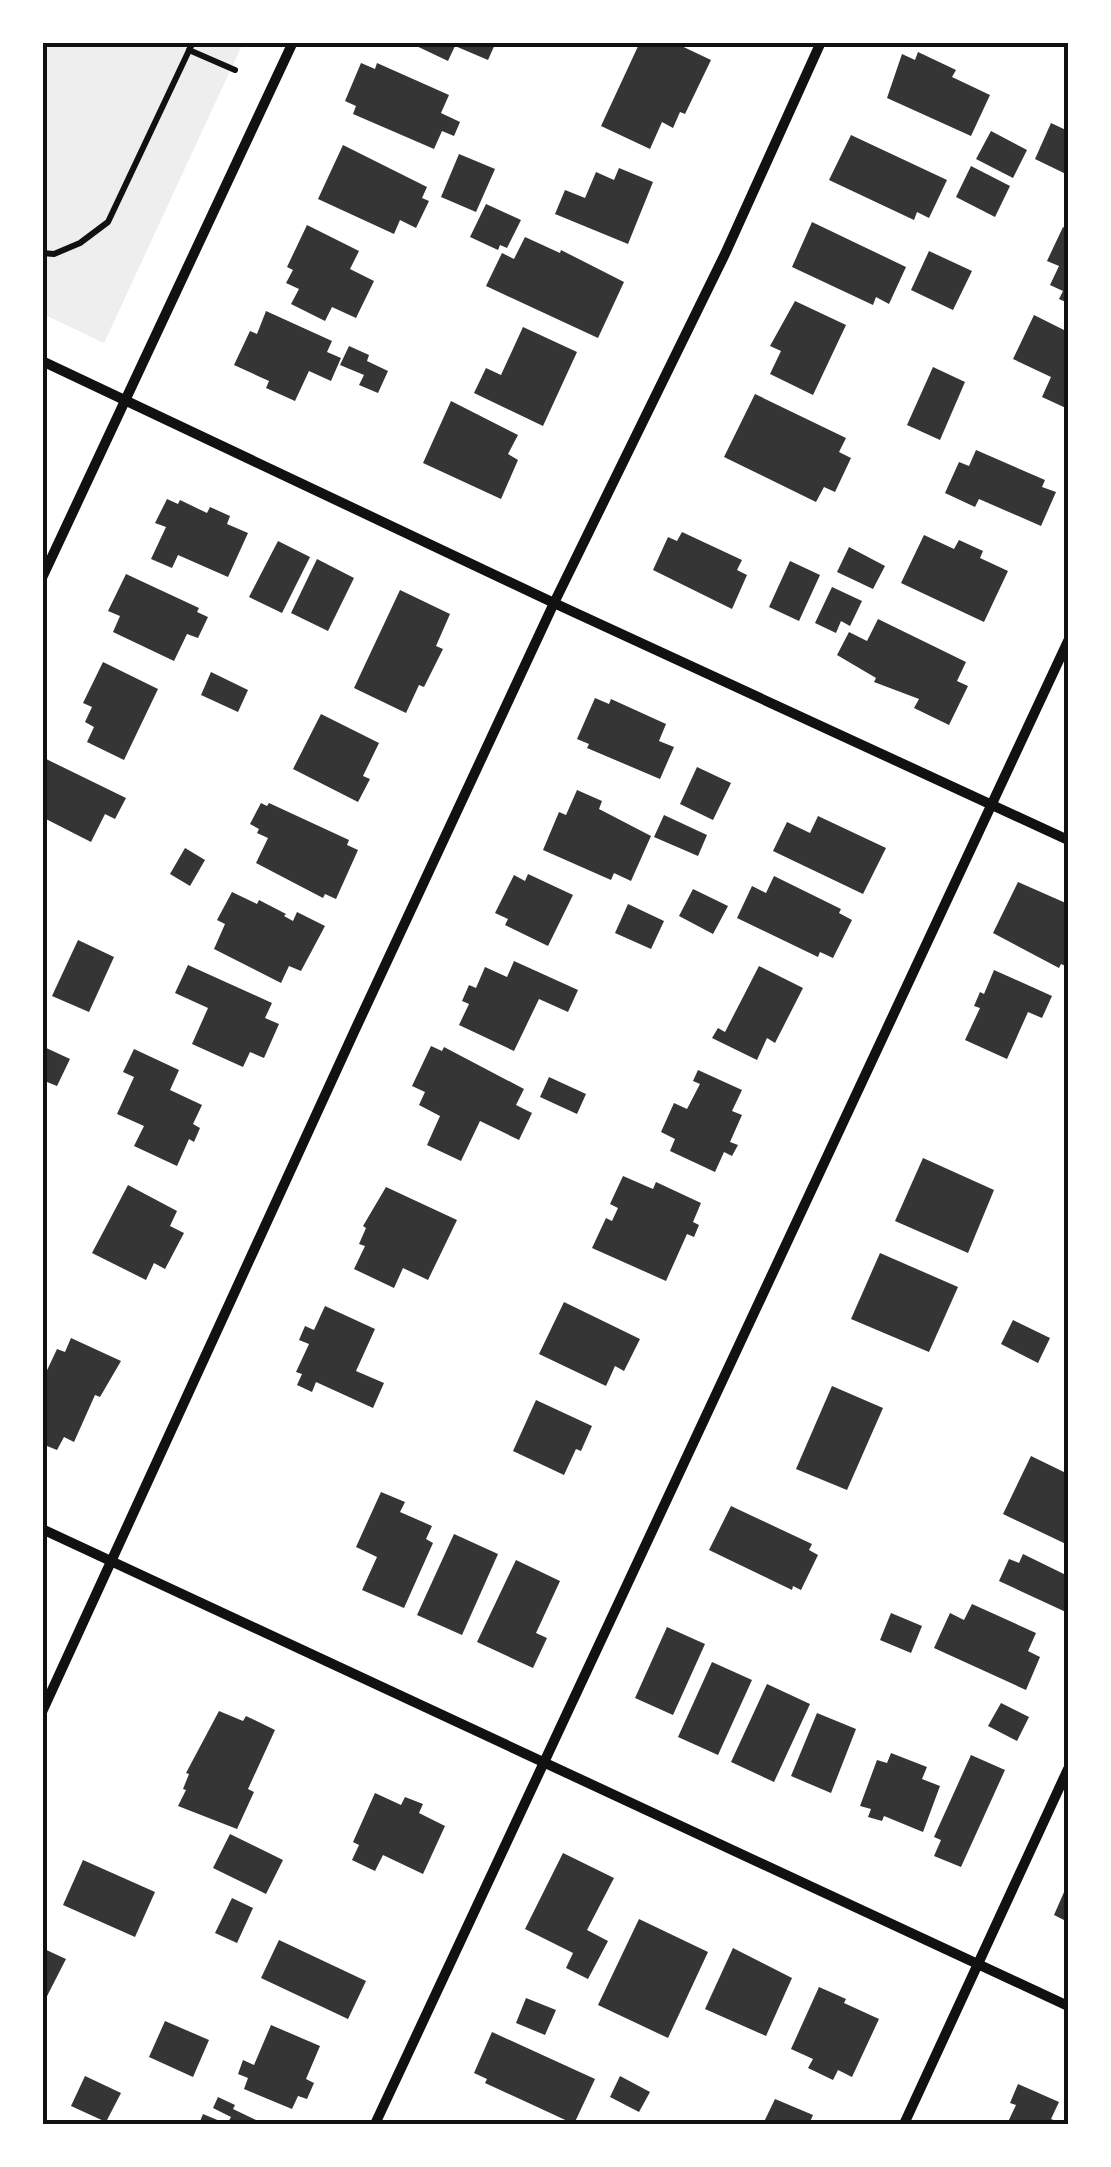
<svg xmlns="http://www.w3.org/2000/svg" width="1111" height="2167" font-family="'Space Grotesk',sans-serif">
	<rect width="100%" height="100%" fill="#fff"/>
	<path fill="#eee" d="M42 43H243L104 343 43 314Z"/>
	<g fill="#353535">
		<path d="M408 42H496L488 60 455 46 448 61Z"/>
		<path d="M640 42H673L711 60 685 114 680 112 673 128 662 122 650 149 601 126Z"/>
		<path d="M918 52 956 70 952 77 990 95 971 136 887 98 902 54 915 60Z"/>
		<path d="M361 63 375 69 377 63 449 95 441 113 460 122 454 136 442 131 434 149 353 114 356 106 345 101Z"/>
		<path d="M1051 123 1068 131V175L1035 159Z"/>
		<path d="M991 131 1027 150 1013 178 976 159Z"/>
		<path d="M851 135 947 180 929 218 917 212 914 220 829 180Z"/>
		<path d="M343 145 427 187 422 198 429 201 416 228 400 220 394 234 318 199Z"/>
		<path d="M459 154 495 169 476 212 441 197Z"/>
		<path d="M971 166 1010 186 995 217 956 197Z"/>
		<path d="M619 168 653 182 628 244 555 214 565 190 585 198 596 172 614 180Z"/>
		<path d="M486 204 521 220 507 248 500 245 498 250 470 237Z"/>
		<path d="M812 222 906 267 889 304 876 297 873 305 792 267Z"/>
		<path d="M307 225 359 251 350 269 374 281 356 318 332 307 325 321 291 304 299 289 286 283 293 270 287 267Z"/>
		<path d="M1063 227 1068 229V303L1059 299 1063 291 1050 285 1059 266 1047 261Z"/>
		<path d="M525 237 560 253 561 250 624 282 598 338 486 286 502 253 514 259Z"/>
		<path d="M929 251 972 271 953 310 911 290Z"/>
		<path d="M795 301 846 325 813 395 770 374 781 351 770 346Z"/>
		<path d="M266 311 332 341 327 352 341 358 331 381 309 371 295 401 266 388 269 381 234 365 250 331 257 334Z"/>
		<path d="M1034 315 1068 332V409L1042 397 1051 377 1013 359Z"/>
		<path d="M523 327 577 352 543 426 474 393 486 368 501 375Z"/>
		<path d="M349 346 369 355 367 361 388 371 378 393 359 385 364 375 340 365Z"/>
		<path d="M933 367 965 382 940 440 907 425Z"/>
		<path d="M755 394 846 438 839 452 851 458 835 492 824 487 816 502 724 457Z"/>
		<path d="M451 401 518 435 508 454 518 460 501 499 423 463Z"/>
		<path d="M976 450 1045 480 1042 487 1056 492 1041 526 979 499 975 507 945 493 959 462 969 466Z"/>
		<path d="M167 499 178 504 180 500 207 513 210 507 230 516 227 524 248 533 228 577 178 555 172 568 151 559 166 527 155 523Z"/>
		<path d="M682 532 742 560 737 570 747 575 732 609 653 570 668 537 677 541Z"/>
		<path d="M924 535 954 549 959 540 983 551 980 558 1008 571 984 622 901 583Z"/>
		<path d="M278 541 310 557 282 613 249 597Z"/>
		<path d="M849 547 885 566 873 589 837 572Z"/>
		<path d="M317 559 354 578 328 631 291 613Z"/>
		<path d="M790 561 820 575 799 621 769 607Z"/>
		<path d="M126 574 199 608 197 612 208 617 198 638 187 634 174 661 113 632 120 616 108 611Z"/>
		<path d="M832 587 862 601 850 626 841 621 836 633 815 623Z"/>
		<path d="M400 590 450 614 436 646 443 649 424 687 419 685 406 713 354 688Z"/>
		<path d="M878 619 966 662 957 681 968 686 949 725 914 708 919 699 874 682 876 678 837 655 849 632 867 641Z"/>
		<path d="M103 662 158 689 124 760 87 742 94 727 85 722 92 707 83 703Z"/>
		<path d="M211 672 248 690 238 712 201 695Z"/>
		<path d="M595 698 609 704 611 699 666 724 659 741 674 747 660 779 587 748 589 744 577 739Z"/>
		<path d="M321 714 379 743 363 776 370 779 358 802 293 769Z"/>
		<path d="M42 757 126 798 115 819 105 814 91 842 42 817Z"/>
		<path d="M697 767 731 783 713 820 680 804Z"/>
		<path d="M577 790 602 801 599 809 651 836 631 881 614 873 611 880 543 850 559 812 566 815Z"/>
		<path d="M261 803 267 806 269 803 349 840 347 845 358 850 336 899 325 894 323 898 256 863 268 838 257 833 259 829 250 824Z"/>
		<path d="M664 815 707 835 698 856 654 837Z"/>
		<path d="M818 816 886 848 863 894 773 851 787 822 810 833Z"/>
		<path d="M185 848 205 860 190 886 170 874Z"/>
		<path d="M528 874 573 895 548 946 505 925 508 919 495 913 514 875 525 881Z"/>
		<path d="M774 876 841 909 839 913 852 920 833 958 820 952 818 957 737 918 752 886 766 893Z"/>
		<path d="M1018 882 1068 904V967L1061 964 1059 968 993 933Z"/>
		<path d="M693 889 728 906 713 934 679 916Z"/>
		<path d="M232 892 257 904 259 900 286 914 284 916 293 921 297 912 325 926 301 971 289 966 281 983 214 949 225 924 217 920Z"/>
		<path d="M628 904 664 921 651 949 615 933Z"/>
		<path d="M78 940 114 957 89 1012 52 996Z"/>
		<path d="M514 961 578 990 568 1012 539 999 514 1051 459 1025 469 1004 462 1001 469 985 476 988 485 967 507 977Z"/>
		<path d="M188 965 272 1003 265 1018 279 1024 264 1058 250 1052 243 1067 192 1044 208 1008 175 993Z"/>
		<path d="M759 966 803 988 775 1043 767 1038 757 1060 712 1038 718 1028 725 1032Z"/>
		<path d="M994 970 1052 996 1042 1018 1028 1012 1007 1059 965 1040 980 1008 974 1006 980 992 984 994Z"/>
		<path d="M42 1046 70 1059 57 1086 42 1080Z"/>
		<path d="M431 1046 442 1051 444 1047 524 1089 516 1105 532 1113 519 1140 480 1121 461 1161 427 1145 440 1116 419 1105 425 1092 412 1086Z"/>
		<path d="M134 1049 179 1070 170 1090 202 1105 193 1124 200 1128 194 1142 189 1139 177 1166 134 1146 144 1126 117 1114 134 1077 123 1072Z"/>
		<path d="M698 1070 742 1090 732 1111 742 1115 730 1142 738 1145 732 1156 724 1152 715 1172 670 1151 675 1139 661 1132 674 1103 687 1109 700 1084 693 1081Z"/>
		<path d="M549 1077 586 1094 577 1114 540 1097Z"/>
		<path d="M923 1158 994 1190 968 1253 895 1221Z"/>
		<path d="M623 1176 653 1189 656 1182 701 1203 693 1222 699 1225 694 1237 687 1234 666 1281 592 1248 606 1218 612 1221 618 1208 610 1204Z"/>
		<path d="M128 1185 177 1211 170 1226 184 1233 165 1269 154 1263 146 1280 92 1253Z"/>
		<path d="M386 1187 457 1220 428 1280 403 1268 394 1288 354 1269 365 1246 359 1244 366 1228 363 1226Z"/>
		<path d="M880 1253 958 1287 929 1352 851 1319Z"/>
		<path d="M564 1302 640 1339 624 1371 615 1366 606 1386 539 1354Z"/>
		<path d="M325 1306 375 1329 356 1371 384 1383 373 1408 316 1382 312 1392 297 1385 302 1374 296 1372 309 1344 299 1340 305 1326 314 1330Z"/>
		<path d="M1013 1320 1050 1338 1038 1363 1001 1344Z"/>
		<path d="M71 1338 121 1361 100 1397 95 1395 74 1442 64 1437 57 1450 42 1444V1381L57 1349 65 1352Z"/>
		<path d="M832 1386 883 1408 847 1490 796 1469Z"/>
		<path d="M536 1400 592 1426 581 1451 576 1449 564 1475 513 1451Z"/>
		<path d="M1031 1456 1068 1474V1545L1003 1514Z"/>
		<path d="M381 1492 405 1502 400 1512 432 1526 426 1539 433 1543 404 1608 362 1590 377 1557 356 1547Z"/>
		<path d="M731 1506 812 1544 809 1550 818 1555 801 1590 793 1586 792 1590 709 1550Z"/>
		<path d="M454 1534 498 1554 462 1635 417 1615Z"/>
		<path d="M1023 1554 1068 1576V1613L999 1581 1009 1559 1019 1563Z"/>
		<path d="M516 1560 560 1581 536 1633 547 1638 533 1668 477 1642Z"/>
		<path d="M972 1604 1036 1633 1028 1651 1040 1657 1026 1690 934 1648 950 1613 964 1620Z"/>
		<path d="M891 1613 922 1626 911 1653 880 1640Z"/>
		<path d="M667 1627 705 1644 673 1715 635 1698Z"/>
		<path d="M712 1662 752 1680 718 1755 678 1737Z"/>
		<path d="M767 1684 810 1704 774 1782 731 1762Z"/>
		<path d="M1001 1703 1029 1717 1017 1741 988 1726Z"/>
		<path d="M219 1711 243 1721 246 1716 275 1730 248 1789 254 1792 237 1829 178 1806 186 1790 183 1789 189 1774 186 1773Z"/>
		<path d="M817 1713 856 1729 831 1793 791 1776Z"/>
		<path d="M891 1753 927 1767 922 1779 940 1786 923 1832 884 1816 882 1821 868 1817 871 1809 860 1806 877 1760 887 1763Z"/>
		<path d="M971 1755 1005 1770 961 1867 934 1856 941 1840 934 1837Z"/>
		<path d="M375 1793 401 1805 405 1797 423 1804 419 1813 445 1826 423 1874 383 1855 375 1871 352 1860 359 1845 353 1842Z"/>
		<path d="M230 1834 283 1860 266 1894 213 1868Z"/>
		<path d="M563 1853 614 1878 587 1930 608 1941 588 1979 566 1968 573 1953 525 1929Z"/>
		<path d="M83 1860 155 1892 135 1937 63 1905Z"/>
		<path d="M1068 1883V1922L1054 1915Z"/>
		<path d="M232 1898 253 1908 237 1943 215 1933Z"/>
		<path d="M639 1919 708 1952 668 2038 598 2005Z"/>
		<path d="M279 1940 366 1981 348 2019 261 1978Z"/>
		<path d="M42 1948 66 1959 42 2006Z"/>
		<path d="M733 1948 792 1978 766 2036 705 2009Z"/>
		<path d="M819 1987 846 1999 844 2003 879 2019 852 2077 838 2070 833 2080 808 2068 813 2059 791 2049Z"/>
		<path d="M526 1998 556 2010 545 2035 516 2023Z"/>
		<path d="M165 2021 209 2040 193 2077 149 2057Z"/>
		<path d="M271 2025 320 2046 306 2079 314 2083 307 2099 298 2096 292 2109 244 2089 248 2078 238 2074 243 2060 254 2065Z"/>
		<path d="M492 2032 595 2079 574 2124 485 2083 487 2079 474 2073Z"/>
		<path d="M85 2076 121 2093 106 2122 71 2106Z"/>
		<path d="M620 2076 650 2092 639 2112 610 2097Z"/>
		<path d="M1018 2084 1059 2102 1051 2119 1063 2124H1007L1016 2105 1010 2103Z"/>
		<path d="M218 2097 235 2105 233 2109 256 2120 254 2124H227L231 2117 213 2108Z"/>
		<path d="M775 2099 813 2115 809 2124H763Z"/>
		<path d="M203 2114 227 2124H199Z"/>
	</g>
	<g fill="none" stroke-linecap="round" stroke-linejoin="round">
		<g stroke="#111" stroke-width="6">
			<path d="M189 50 235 70"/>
			<path d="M42 253 54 254 80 243 108 222 193 42"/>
		</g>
		<g stroke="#111" stroke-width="10">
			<path d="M42 361 554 603 1068 840"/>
			<path d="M42 578 293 42"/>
			<path d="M42 1529 1068 2006"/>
			<path d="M42 1712 354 1032 554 603 725 254 821 42"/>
			<path d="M375 2124C603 1628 841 1137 1068 641"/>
			<path d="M904 2124 1068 1769"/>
		</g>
	</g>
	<rect width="1111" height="2167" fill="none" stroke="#ffffff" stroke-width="90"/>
	<rect x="45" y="45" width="1021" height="2077" fill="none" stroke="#111" stroke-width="4"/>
</svg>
